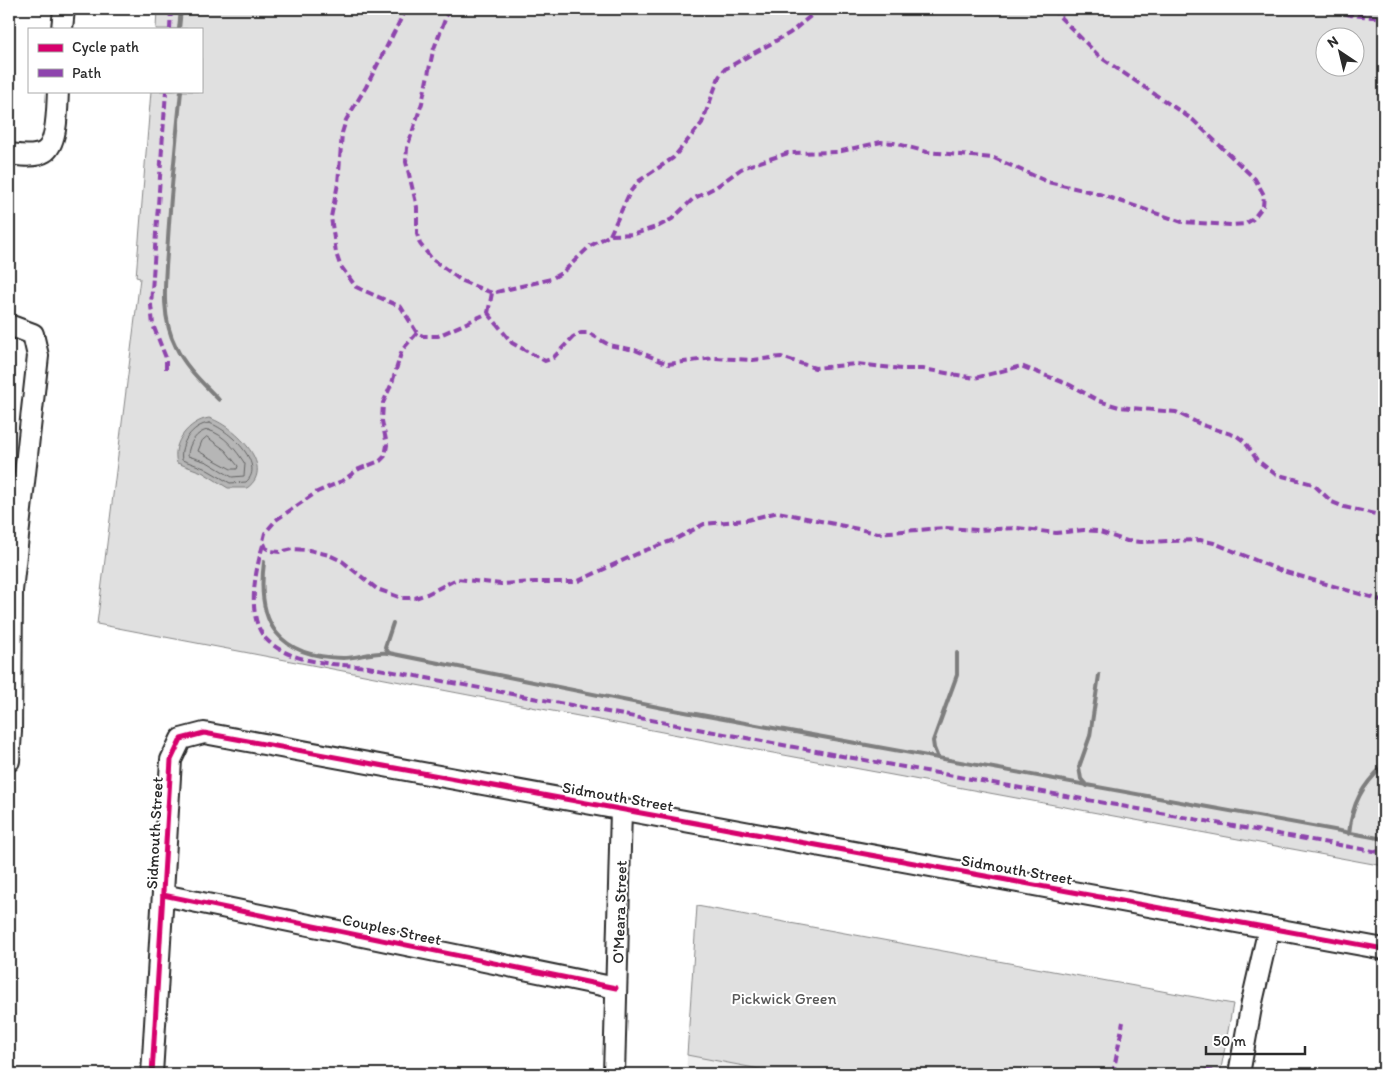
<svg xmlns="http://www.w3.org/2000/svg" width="1393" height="1083" font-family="Itim,sans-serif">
	<rect width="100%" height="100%" fill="#fff"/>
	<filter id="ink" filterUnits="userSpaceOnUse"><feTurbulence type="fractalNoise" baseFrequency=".02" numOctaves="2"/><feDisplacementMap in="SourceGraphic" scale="10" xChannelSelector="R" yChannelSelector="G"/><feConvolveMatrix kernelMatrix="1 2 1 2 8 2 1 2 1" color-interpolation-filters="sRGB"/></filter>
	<g filter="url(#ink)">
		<path fill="#efefef" d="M687 1055 785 1074H686Z"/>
		<g fill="#e0e0e0" stroke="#868686" fill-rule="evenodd">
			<path d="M157 9H1384V866L746 748 97 624 140 278 136 277 151 91H201V29H156ZM1326 38H1356V68H1326Z"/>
			<path d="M697 906 1233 1004 1220 1074H785L687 1055Z"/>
		</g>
		<path fill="#b6b6b6" stroke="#7e7e7e" d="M209 418C231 424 278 466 247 488H228L202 472 177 463C171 443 189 421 209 418Z"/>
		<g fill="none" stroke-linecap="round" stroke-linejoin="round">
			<g stroke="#636363" stroke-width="1">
				<path d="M209 423C227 428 267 464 246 482L230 483 204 468 182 460C179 444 192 425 209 423Z"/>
				<path d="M208 430C224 434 237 451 245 464L244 476 232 477 207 462 188 456C188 444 197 431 208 430Z"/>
				<path d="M207 437 225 450 238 466 237 469H231L198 451 202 441Z"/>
			</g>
			<g stroke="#7e7e7e" stroke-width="4">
				<path d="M179 29 181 9"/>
				<path d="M181 91C176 140 171 189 168 239 166 274 159 315 176 347 185 367 204 384 219 400"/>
				<path d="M264 562C256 624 279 657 343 658 358 658 373 651 389 653L663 708 1384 839"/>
				<path d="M389 653 385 647 393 623"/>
				<path d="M938 758 934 748 933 741 957 675V653"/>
				<path d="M1087 786 1081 779 1079 767 1090 736 1099 675"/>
				<path d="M1349 834C1352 803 1362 786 1384 765"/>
			</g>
			<g stroke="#2b2b2b" stroke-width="24">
				<g id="minor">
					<path d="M62 29 64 9"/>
					<path d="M9 154C19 155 34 158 44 152 58 144 57 106 58 91"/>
					<path d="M9 325 33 334 38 356 12 591 11 732 9 761"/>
					<path d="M163 895 616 988"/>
					<path d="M152 1074 171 760 181 739 204 733 1384 949"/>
					<path d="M614 1074 621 810"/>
					<path d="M1239 1074 1252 1002 1269 928"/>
				</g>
			</g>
			<use href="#minor" stroke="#fff" stroke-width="20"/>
			<g stroke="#8e44ad" stroke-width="4" stroke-dasharray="8 4" stroke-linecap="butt">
				<path d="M406 9 366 87 346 120 342 133 338 184 331 217 336 253 340 265 356 287 401 307 417 333 423 336H438L488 313"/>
				<path d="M449 9 433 51 422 103 407 148 406 162 417 207V234L420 244 432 259 462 281 492 293 551 279 563 272 590 246 610 235 635 234 659 226 672 219 693 199 716 187 741 169 751 165 788 153 837 152 881 142 894 143 927 152 994 158 1048 182 1096 193 1182 222 1232 225 1245 224 1253 219 1263 206 1264 195 1255 179 1193 120 1100 57 1052 9"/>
				<path d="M1334 9 1350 15 1384 18"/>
				<path d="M170 29 171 9"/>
				<path d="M610 235 630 192 639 181 673 158 702 123 719 77 725 69 790 33 819 9"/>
				<path d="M488 313 512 343 545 361 553 358 573 337 581 333H589L609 345 635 350 668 364 714 358 753 360 781 357 815 368 857 364 902 369H923L975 378 1021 366 1070 385 1099 401 1119 407 1176 412 1202 425 1237 436 1245 442 1257 460 1275 474 1313 484 1332 502 1344 507 1384 516"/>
				<path d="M488 313 492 293"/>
				<path d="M417 333 402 350 392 383 383 403 382 421 387 445 385 456 380 461 359 469 342 481 317 492 276 520 265 533 263 541 266 548 271 551 280 552 292 549 309 550 329 555 342 561 377 589 402 598H415L427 594 457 579 501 584 535 582H576L641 552 676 539 704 524 747 520 778 512 877 533 944 528 979 530 1017 528 1056 533 1084 530 1097 531 1127 541 1141 542 1200 540 1214 543 1279 570 1384 601"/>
				<path d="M166 369V358L153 325 151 305 166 91"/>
				<path d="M1384 420V429"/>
				<path d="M263 545C255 571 245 620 268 641 293 664 336 664 368 667L842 756 1384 853"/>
				<path d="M1113 1074 1123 1022"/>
				<path d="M1193 1074 1202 1070 1222 1073"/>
			</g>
			<g stroke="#fff" stroke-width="8">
				<g id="cycleway">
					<path d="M163 895 616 988"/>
					<path d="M152 1074 171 760 181 739 204 733 1384 949"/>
				</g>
			</g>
			<use href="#cycleway" stroke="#d6006c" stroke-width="5"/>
		</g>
	</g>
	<g text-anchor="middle" stroke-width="4" stroke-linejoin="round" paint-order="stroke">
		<g font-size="16" fill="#2b2b2b" stroke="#fff">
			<text transform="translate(618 796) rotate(10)" y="6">Sidmouth Street</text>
			<text transform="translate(154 833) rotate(-87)" y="6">Sidmouth Street</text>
			<text transform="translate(1017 869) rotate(10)" y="6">Sidmouth Street</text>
			<text transform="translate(619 912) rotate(-88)" y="6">O'Meara Street</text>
			<text transform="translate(392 929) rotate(12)" y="6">Couples Street</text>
		</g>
		<g font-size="16" fill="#585858" stroke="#fff">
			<text x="784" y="1004">Pickwick Green</text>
		</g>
	</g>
	<rect width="1393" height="1083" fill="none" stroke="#fff" stroke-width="30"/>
	<rect x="15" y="15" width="1363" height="1053" fill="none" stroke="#2b2b2b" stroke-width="2" filter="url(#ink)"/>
	<rect x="28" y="28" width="175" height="65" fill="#ffffff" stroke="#aaaaaa"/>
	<rect x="38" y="44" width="25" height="8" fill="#d6006c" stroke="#aaaaaa"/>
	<text x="72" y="52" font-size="15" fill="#2b2b2b">Cycle path</text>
	<rect x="38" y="69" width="25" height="8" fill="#8e44ad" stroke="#aaaaaa"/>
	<text x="72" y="78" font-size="15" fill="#2b2b2b">Path</text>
	<g transform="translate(1340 52) rotate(325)"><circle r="24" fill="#ffffff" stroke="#aaaaaa"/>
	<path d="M0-4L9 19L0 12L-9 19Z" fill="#2b2b2b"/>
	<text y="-8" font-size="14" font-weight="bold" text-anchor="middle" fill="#2b2b2b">N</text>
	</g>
	<path d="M1206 1046v8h99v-8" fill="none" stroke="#2b2b2b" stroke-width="2.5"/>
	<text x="1213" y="1046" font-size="15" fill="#2b2b2b" stroke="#ffffff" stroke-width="4" paint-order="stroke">50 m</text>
</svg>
